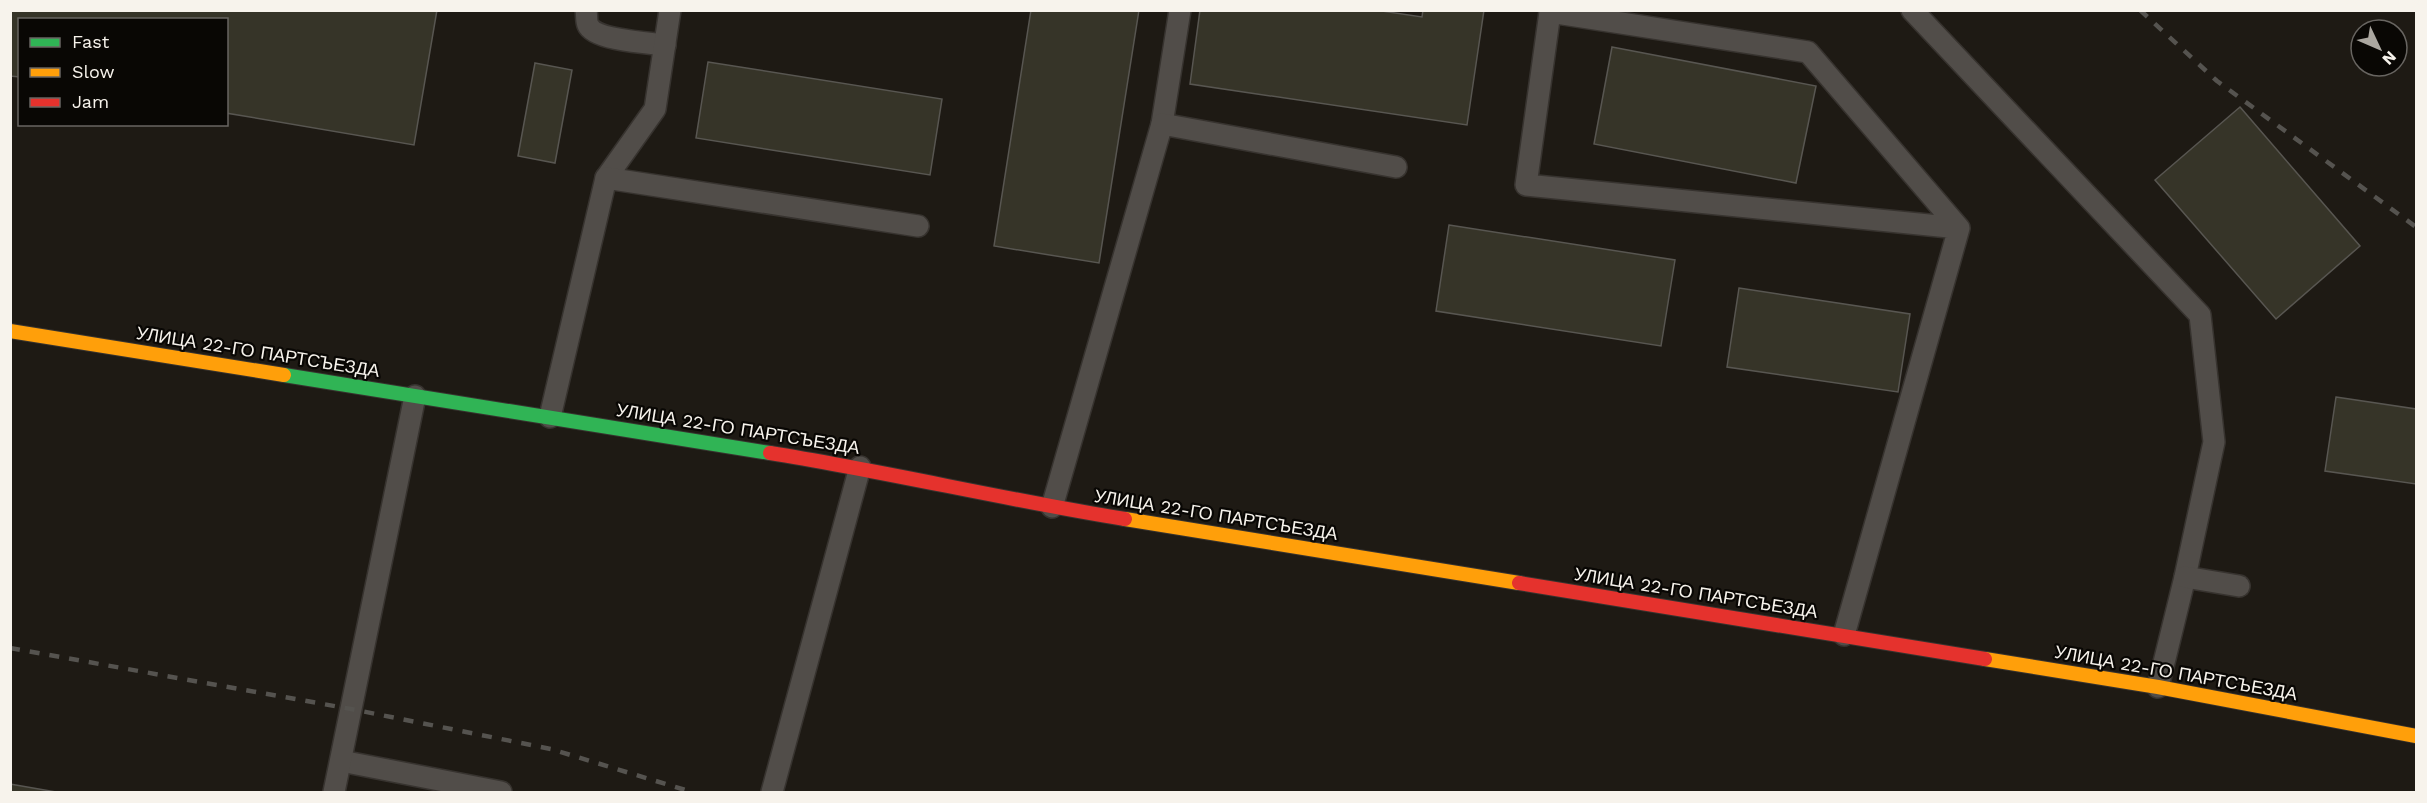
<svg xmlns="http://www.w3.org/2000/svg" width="2427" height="803" font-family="'Work Sans',sans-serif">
	<rect width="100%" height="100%" fill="#1e1a14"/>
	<g fill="#363428" stroke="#585651" stroke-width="1.5">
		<path d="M10 10H437L414 145 226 113V20H20V77L10 76Z"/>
		<path d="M1031 10H1139L1099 263 994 246Z"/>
		<path d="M1200 10H1375L1422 17 1423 10H1484L1467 125 1190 84Z"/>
		<path d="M1612 47 1816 86 1796 183 1594 144Z"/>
		<path d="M708 62 942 99 930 175 696 138Z"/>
		<path d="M535 63 572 70 555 163 518 156Z"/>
		<path d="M2240 107 2360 246 2276 319 2155 180Z"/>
		<path d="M1449 225 1675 260 1661 346 1436 311Z"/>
		<path d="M1739 288 1910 314 1898 392 1727 367Z"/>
		<path d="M2336 397 2416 409V484L2325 471Z"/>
		<path d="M10 784 56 792H10Z"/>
	</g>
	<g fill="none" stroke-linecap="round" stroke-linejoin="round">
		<g stroke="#37332f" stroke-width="24">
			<g id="lane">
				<path d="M586 10C587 15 586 21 588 25 594 40 649 43 665 45"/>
				<path d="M1912 10 2200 315 2214 442 2185 577 2158 687"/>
				<path d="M1162 124 1180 10"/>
				<path d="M606 178 655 109 670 10"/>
				<path d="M550 417 606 178 918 226"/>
				<path d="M1052 507 1162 124 1396 167"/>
				<path d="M2185 577 2239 586"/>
				<path d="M1844 635 1959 228 1526 185 1550 12 1808 52 1959 228"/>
				<path d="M341 761 501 792"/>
				<path d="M334 792 415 396"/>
				<path d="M772 792 860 467"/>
			</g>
		</g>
		<g stroke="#37332f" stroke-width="16">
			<path id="fast" d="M284 375 770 453"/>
		</g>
		<g stroke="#37332f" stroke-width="16">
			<g id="slow">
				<path d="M10 331 284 375"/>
				<path d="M1125 519 1519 583"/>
				<path d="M1985 659 2158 687 2416 736"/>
			</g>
		</g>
		<g stroke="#37332f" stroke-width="16">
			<g id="jam">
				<path d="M770 453C889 472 1006 500 1125 519"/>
				<path d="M1519 583 1985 659"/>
			</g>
		</g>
		<use href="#lane" stroke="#514d49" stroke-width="21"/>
		<use href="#fast" stroke="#30b455" stroke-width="14"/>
		<use href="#slow" stroke="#ff9f0a" stroke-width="14"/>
		<use href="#jam" stroke="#e5322d" stroke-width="14"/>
		<g stroke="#55534f" stroke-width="4.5" stroke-dasharray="10 10" stroke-linecap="butt">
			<path d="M2140 10 2217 81 2416 227"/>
			<path d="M10 648 351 709 551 749 692 792"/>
		</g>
	</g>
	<g text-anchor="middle" stroke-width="4.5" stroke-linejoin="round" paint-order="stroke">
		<g font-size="18" fill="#f7f3ec" stroke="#090704">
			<text transform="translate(258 352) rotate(9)" y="6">УЛИЦА 22-ГО ПАРТСЪЕЗДА</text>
			<text transform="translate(738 429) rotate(9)" y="6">УЛИЦА 22-ГО ПАРТСЪЕЗДА</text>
			<text transform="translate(1216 515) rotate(9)" y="6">УЛИЦА 22-ГО ПАРТСЪЕЗДА</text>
			<text transform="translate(1696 593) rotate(9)" y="6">УЛИЦА 22-ГО ПАРТСЪЕЗДА</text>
			<text transform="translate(2176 673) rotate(10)" y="6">УЛИЦА 22-ГО ПАРТСЪЕЗДА</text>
		</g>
	</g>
	<rect width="2427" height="803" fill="none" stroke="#f7f3ec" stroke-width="24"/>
	<rect x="18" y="18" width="210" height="108" fill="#090704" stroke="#686561" stroke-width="1.5"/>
	<rect x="30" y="38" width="30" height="9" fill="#30b455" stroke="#686561" stroke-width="1.5"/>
	<text x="72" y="48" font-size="18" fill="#f7f3ec">Fast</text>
	<rect x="30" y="68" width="30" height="9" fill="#ff9f0a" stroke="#686561" stroke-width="1.5"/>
	<text x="72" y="78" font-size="18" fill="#f7f3ec">Slow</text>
	<rect x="30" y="98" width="30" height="9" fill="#e5322d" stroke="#686561" stroke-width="1.5"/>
	<text x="72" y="108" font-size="18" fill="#f7f3ec">Jam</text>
	<g transform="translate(2379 48) rotate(134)"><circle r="28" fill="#090704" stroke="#686561" stroke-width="1.5"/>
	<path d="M0-4.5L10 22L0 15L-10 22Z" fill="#aba7a0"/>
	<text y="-9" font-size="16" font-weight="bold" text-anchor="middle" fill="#f7f3ec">N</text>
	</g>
</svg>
